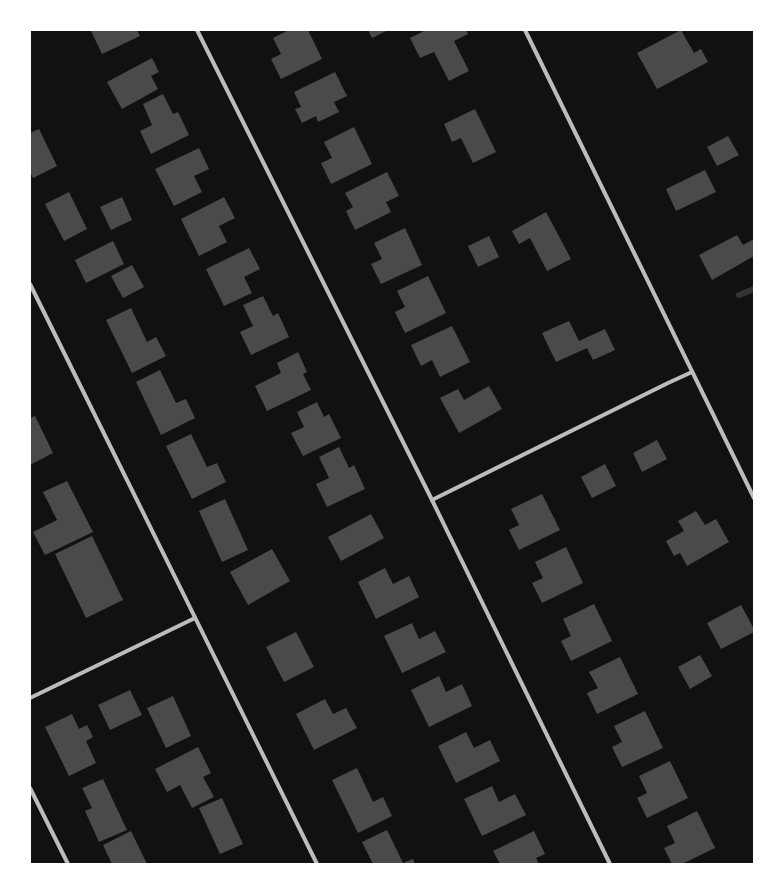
<svg xmlns="http://www.w3.org/2000/svg" width="784" height="894" font-family="'Public Sans',sans-serif">
	<rect width="100%" height="100%" fill="#111"/>
	<g fill="none" stroke-linecap="round" stroke-linejoin="round">
		<path stroke="#333" stroke-width="6" d="M739 295 754 289"/>
	</g>
	<g fill="#4a4a4a">
		<path d="M93 30H137L140 36 102 54 91 31Z"/>
		<path d="M289 30H308L322 59 281 79 271 59 281 54 273 38Z"/>
		<path d="M368 30H388L372 38Z"/>
		<path d="M426 30H466L468 34 454 41 469 71 449 81 434 52 420 58 410 38Z"/>
		<path d="M681 30 694 53 701 49 708 62 657 89 637 53Z"/>
		<path d="M152 58 159 72 151 76 158 89 122 109 107 82Z"/>
		<path d="M335 72 347 96 334 102 339 112 318 122 316 116 302 123 295 109 301 107 294 92Z"/>
		<path d="M163 94 173 114 178 112 189 135 151 154 140 131 152 125 143 104Z"/>
		<path d="M475 109 496 152 473 163 461 138 452 142 444 124Z"/>
		<path d="M354 127 372 164 331 184 321 163 332 158 324 142Z"/>
		<path d="M39 129 57 166 33 178 30 172V133Z"/>
		<path d="M728 136 739 155 717 166 707 147Z"/>
		<path d="M199 148 209 169 194 176 202 192 174 206 155 169Z"/>
		<path d="M705 170 716 192 676 211 666 189Z"/>
		<path d="M387 172 399 196 386 202 391 212 355 230 346 211 353 207 345 193Z"/>
		<path d="M69 192 87 229 64 241 45 204Z"/>
		<path d="M122 197 132 220 111 230 100 207Z"/>
		<path d="M224 197 235 218 219 226 227 242 199 256 181 219Z"/>
		<path d="M546 212 571 259 547 271 530 238 519 244 512 231Z"/>
		<path d="M405 228 422 265 381 284 371 264 382 259 374 243Z"/>
		<path d="M737 235 743 245 754 239V256L712 280 699 255Z"/>
		<path d="M489 236 499 257 478 267 468 246Z"/>
		<path d="M113 241 124 264 86 283 75 260Z"/>
		<path d="M249 248 260 269 244 277 252 293 224 306 206 269Z"/>
		<path d="M132 265 144 287 123 298 111 276Z"/>
		<path d="M428 276 446 313 405 333 395 312 405 307 397 291Z"/>
		<path d="M263 296 273 316 278 313 289 337 251 355 240 332 253 326 243 305Z"/>
		<path d="M131 308 147 342 156 337 166 356 132 373 106 320Z"/>
		<path d="M569 321 579 341 605 329 615 350 593 360 587 348 556 362 542 333Z"/>
		<path d="M452 326 470 362 440 377 432 360 421 366 411 345Z"/>
		<path d="M298 352 307 372 303 374 311 390 267 411 255 386 281 373 277 363Z"/>
		<path d="M160 370 176 403 186 399 195 418 161 435 136 382Z"/>
		<path d="M489 386 502 409 459 433 440 398 458 389 464 400Z"/>
		<path d="M317 402 324 417 329 414 341 438 303 456 291 433 304 427 297 412Z"/>
		<path d="M35 416 53 453 30 465V418Z"/>
		<path d="M191 434 207 467 217 463 226 482 192 499 166 446Z"/>
		<path d="M657 440 667 459 642 472 633 453Z"/>
		<path d="M339 447 349 468 354 465 365 489 327 507 316 484 329 478 319 457Z"/>
		<path d="M605 464 616 486 592 498 581 477Z"/>
		<path d="M67 481 93 532 45 555 33 532 57 520 43 492Z"/>
		<path d="M542 494 560 530 519 550 509 530 519 525 511 509Z"/>
		<path d="M225 499 248 550 222 562 199 511Z"/>
		<path d="M696 511 705 525 716 519 729 542 687 566 680 553 674 556 666 541 684 531 678 521Z"/>
		<path d="M371 514 384 538 341 561 328 537Z"/>
		<path d="M92 536 123 600 86 618 55 554Z"/>
		<path d="M566 547 583 583 542 603 532 583 543 578 535 562Z"/>
		<path d="M272 549 290 581 248 605 230 572Z"/>
		<path d="M385 568 393 584 409 576 419 597 376 619 358 582Z"/>
		<path d="M594 604 612 641 571 661 561 641 571 636 563 619Z"/>
		<path d="M741 605 754 629V632L721 649 707 623Z"/>
		<path d="M412 623 419 639 435 631 446 652 402 673 384 636Z"/>
		<path d="M296 632 314 667 284 682 266 647Z"/>
		<path d="M700 655 712 676 690 689 678 667Z"/>
		<path d="M620 657 638 694 597 714 587 693 598 688 589 672Z"/>
		<path d="M439 676 446 692 462 684 472 706 429 727 411 690Z"/>
		<path d="M130 690 142 715 110 730 98 705Z"/>
		<path d="M173 696 191 736 166 748 147 708Z"/>
		<path d="M325 699 333 714 346 708 357 728 314 750 296 714Z"/>
		<path d="M645 711 663 748 622 767 612 747 622 742 614 726Z"/>
		<path d="M72 714 79 729 87 725 93 737 86 741 96 763 69 776 45 727Z"/>
		<path d="M466 732 474 748 490 740 500 761 456 783 438 746Z"/>
		<path d="M198 747 211 773 203 777 214 797 192 808 180 785 167 792 155 769Z"/>
		<path d="M670 761 688 798 647 818 637 798 647 793 639 776Z"/>
		<path d="M357 768 373 802 383 797 392 816 358 833 332 780Z"/>
		<path d="M103 779 127 830 99 842 85 811 92 808 82 788Z"/>
		<path d="M492 786 499 802 515 794 526 815 482 836 464 799Z"/>
		<path d="M222 798 243 844 220 854 199 808Z"/>
		<path d="M697 811 715 848 682 864H672L664 848 675 843 667 826Z"/>
		<path d="M387 830 403 863 413 859 415 864H373L362 842Z"/>
		<path d="M131 831 147 864H112L103 845Z"/>
		<path d="M534 831 545 854 536 858 539 864H500L493 851Z"/>
	</g>
	<g fill="none" stroke-linecap="round" stroke-linejoin="round">
		<g stroke="#bcbcbc" stroke-width="4">
			<path d="M197 30 432 500 610 864"/>
			<path d="M525 30 754 498"/>
			<path d="M30 284 317 864"/>
			<path d="M432 500 668 383 692 372"/>
			<path d="M30 698 195 618"/>
			<path d="M30 788 68 864"/>
		</g>
	</g>
	<rect width="784" height="894" fill="none" stroke="#ffffff" stroke-width="62"/>
</svg>
